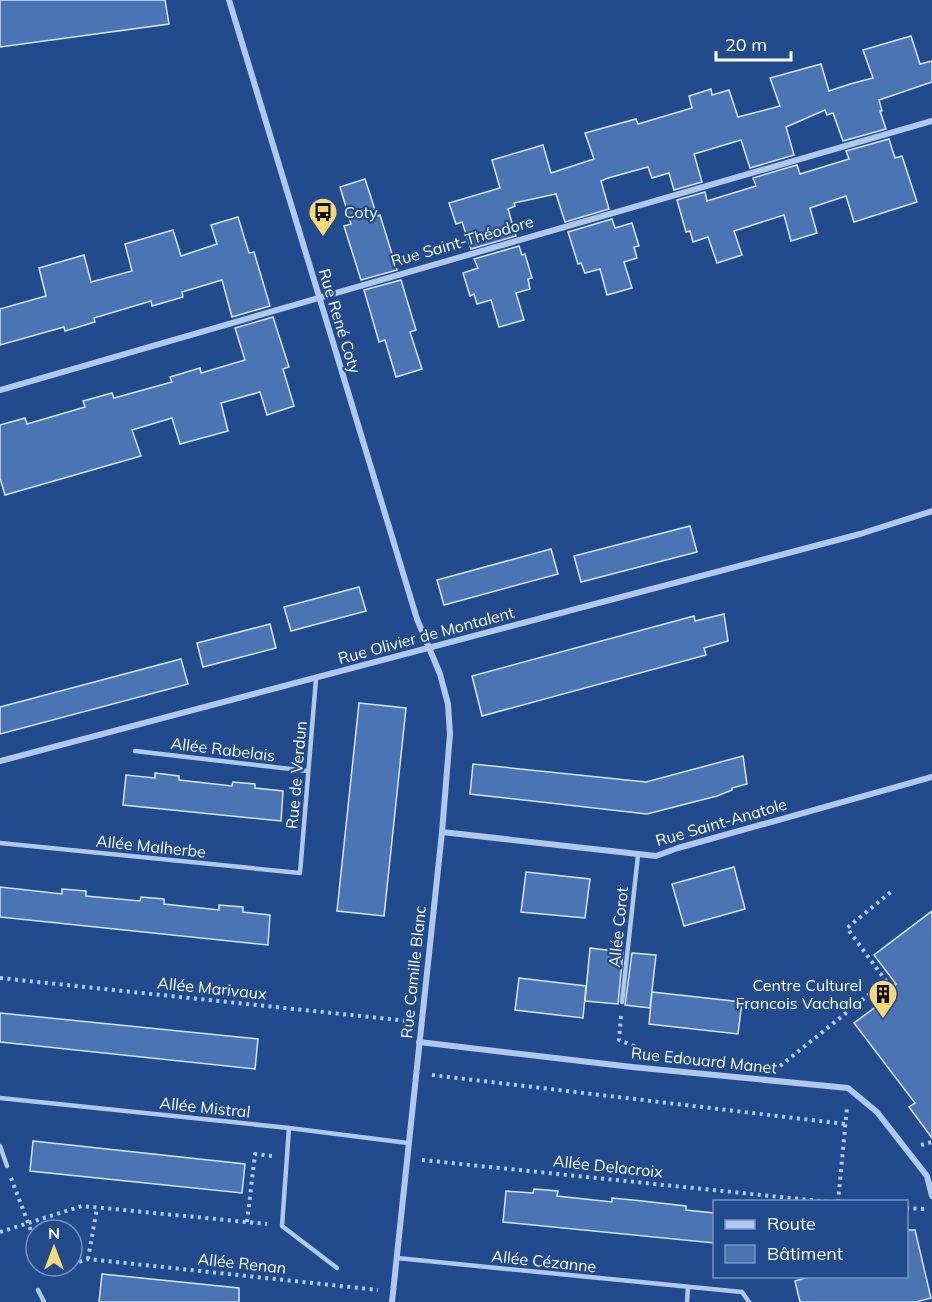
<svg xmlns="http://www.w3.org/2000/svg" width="932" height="1302" font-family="Mulish,sans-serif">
	<rect width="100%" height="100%" fill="#224b8d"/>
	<g fill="#4b74b4" stroke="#d5e4f9" stroke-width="1.5">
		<path d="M0 0H165L169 24 0 47Z"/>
		<path d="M911 36 920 64 932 61V82L879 100 882 111H880L886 129 843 141 833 113 827 115 825 110 786 127 794 155 750 168 741 140 694 154 702 182 674 190 669 173 652 178 648 167 608 178 601 181 609 209 565 222 556 194 514 203 515 206 508 209 516 236 471 249 462 222 456 224 449 203 500 188 492 160 543 145 551 173 594 159 585 133 636 119 638 124 692 108 689 96 711 89 712 95 729 90 738 117 780 106 770 78 821 64 829 91 850 84 873 78 863 50Z"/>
		<path d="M889 139 895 158 902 156 917 202 854 222 846 196 810 208 817 233 791 241 784 215 734 231 742 255 717 263 708 237 693 242 690 231 686 232 677 200 705 192 707 201 756 186 753 178 797 165 800 174 849 159 846 151Z"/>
		<path d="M365 179 377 216 380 215 397 270 361 280 344 226 351 224 340 187Z"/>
		<path d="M238 217 249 253 254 252 270 306 232 317 222 280 182 292 183 297 152 306 151 301 94 318 95 322 65 331 64 327 0 345V309L46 296 39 268 84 255 91 282 132 271 125 244 173 230 181 256 217 244 211 225Z"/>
		<path d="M612 219 615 228 632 223 639 246 634 247 637 258 624 262 632 288 607 295 600 269 585 273 581 263 578 264 568 232Z"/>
		<path d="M519 246 522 255 525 254 532 278 528 279 530 289 516 293 524 320 499 327 491 300 477 304 474 294 470 296 463 273 478 268 474 259Z"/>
		<path d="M401 280 416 330 410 332 422 369 396 377 385 340 379 342 364 290Z"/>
		<path d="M273 317 289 367 283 369 294 406 267 415 260 392 221 403 228 431 180 444 172 418 132 430 141 456 5 495 0 478V425L25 418 27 424 85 407 83 401 112 393 114 398 172 382 170 377 200 368 201 373 245 360 235 328Z"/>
		<path d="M690 526 697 552 581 582 574 556Z"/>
		<path d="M551 549 558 574 444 605 437 580Z"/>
		<path d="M359 587 366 611 291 631 284 607Z"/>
		<path d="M724 614 728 641 704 648 706 655 482 716 472 676 694 616 695 621Z"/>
		<path d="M270 624 276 648 203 667 197 643Z"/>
		<path d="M181 659 188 684 0 734V707Z"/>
		<path d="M359 703 406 708 384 916 337 911Z"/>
		<path d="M743 756 747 784 732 788V790L717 796 647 814 470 794 473 764 646 782Z"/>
		<path d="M155 773 179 776V780L232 786 233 782 255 784V788L283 791 281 821 123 805 126 775 155 778Z"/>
		<path d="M734 867 745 909 684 926 672 884Z"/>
		<path d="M526 872 590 879 585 918 521 912Z"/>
		<path d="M0 887 62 894V889L86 891V896L140 901 141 897 164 899V904L219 910V905L243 907V912L270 915 268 945 0 917Z"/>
		<path d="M932 911V1138L909 1107 915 1103 854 1023 890 996 887 991 896 984 874 955Z"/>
		<path d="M590 948 623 952 618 1004 585 1001Z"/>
		<path d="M632 953 656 955 650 1008 625 1005Z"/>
		<path d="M519 978 586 986 583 1018 515 1010Z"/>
		<path d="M652 992 742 1002 738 1034 649 1024Z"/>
		<path d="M0 1013 258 1039 255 1069 0 1042Z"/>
		<path d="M33 1141 245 1164 242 1193 30 1171Z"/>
		<path d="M534 1189 558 1191 557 1196 612 1202V1198L633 1200 686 1206V1210L714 1213V1243L503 1222 506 1191 533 1193Z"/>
		<path d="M906 1230H915L931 1298 916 1302H800L795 1281 812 1276H906Z"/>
		<path d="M102 1274 239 1288V1302H99Z"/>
	</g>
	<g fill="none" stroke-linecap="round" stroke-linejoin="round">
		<g stroke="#b0c8ec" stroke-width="4" stroke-dasharray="3 4.5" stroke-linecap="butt">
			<path d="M0 978 408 1021"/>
			<path d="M621 1016 619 1040 634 1046 633 1054"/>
			<path d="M780 1066 886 981 847 928 892 891"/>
			<path d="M432 1075 845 1124"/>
			<path d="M921 1145 932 1142"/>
			<path d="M422 1160 829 1202"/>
			<path d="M11 1178 36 1244"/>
			<path d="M838 1202 847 1107"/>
			<path d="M906 1208 924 1209"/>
			<path d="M247 1222 255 1154 272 1156"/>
			<path d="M0 1232 82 1206 267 1224"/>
			<path d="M88 1259 97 1208"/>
			<path d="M72 1264 88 1259 378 1290"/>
			<path d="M45 1266 47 1271 64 1266"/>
		</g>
		<g stroke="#b0c8ec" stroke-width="4.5">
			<path d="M135 751 308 771"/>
			<path d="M0 843 300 873 316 679"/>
			<path d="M622 1002 638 855"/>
			<path d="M0 1098 289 1128 408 1143"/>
			<path d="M289 1128 282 1226 337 1268"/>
			<path d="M0 1146 7 1166"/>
			<path d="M397 1258 742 1292 749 1302"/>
			<path d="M38 1290 44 1302"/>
			<path d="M687 1302 688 1287"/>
		</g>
		<g stroke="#b0c8ec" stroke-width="6">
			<path d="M229 0 417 619 440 674 448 704 450 734 442 832 392 1302"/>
			<path d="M0 390 932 121"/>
			<path d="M0 761 860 534 932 511"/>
			<path d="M442 832 656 856 678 848 932 777"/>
			<path d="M419 1042 632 1067 848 1088 877 1112 927 1176 932 1196"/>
		</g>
	</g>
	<defs>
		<g id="bus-pin" transform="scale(1.5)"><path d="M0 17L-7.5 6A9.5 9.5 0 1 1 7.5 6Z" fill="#f8d872" stroke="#224b8d"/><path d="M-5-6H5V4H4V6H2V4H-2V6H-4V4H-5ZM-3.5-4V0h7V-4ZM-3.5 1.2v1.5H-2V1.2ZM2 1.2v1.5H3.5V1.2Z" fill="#111"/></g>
		<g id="building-pin" transform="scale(1.5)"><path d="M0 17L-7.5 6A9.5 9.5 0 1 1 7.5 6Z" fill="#f8d872" stroke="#224b8d"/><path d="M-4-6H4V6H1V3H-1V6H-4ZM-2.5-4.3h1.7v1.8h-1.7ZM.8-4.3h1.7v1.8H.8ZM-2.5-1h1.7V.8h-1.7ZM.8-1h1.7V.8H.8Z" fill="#111"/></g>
	</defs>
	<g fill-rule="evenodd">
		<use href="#bus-pin" x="323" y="212"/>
		<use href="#building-pin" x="883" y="994"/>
	</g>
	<g text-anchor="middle" stroke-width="4.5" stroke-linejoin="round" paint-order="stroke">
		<g font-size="16" fill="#fff" stroke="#224b8d" text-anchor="start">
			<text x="344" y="218">Coty</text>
			<text x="862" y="991" text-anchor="end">Centre Culturel<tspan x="862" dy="18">Francois Vachala</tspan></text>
		</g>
		<g font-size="16" fill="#fff" stroke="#224b8d">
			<text transform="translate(462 241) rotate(-16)" y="6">Rue Saint-Théodore</text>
			<text transform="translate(340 321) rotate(73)" y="6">Rue René Coty</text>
			<text transform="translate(426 635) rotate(-15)" y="6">Rue Olivier de Montalent</text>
			<text transform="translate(223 749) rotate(7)" y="6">Allée Rabelais</text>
			<text transform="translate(296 775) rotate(-85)" y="6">Rue de Verdun</text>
			<text transform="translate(721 822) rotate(-16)" y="6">Rue Saint-Anatole</text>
			<text transform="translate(151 846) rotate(6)" y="6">Allée Malherbe</text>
			<text transform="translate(618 927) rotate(-84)" y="6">Allée Corot</text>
			<text transform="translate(413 972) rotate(-84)" y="6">Rue Camille Blanc</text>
			<text transform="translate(212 988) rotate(6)" y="6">Allée Marivaux</text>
			<text transform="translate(704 1060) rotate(6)" y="6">Rue Edouard Manet</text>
			<text transform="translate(205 1107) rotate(6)" y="6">Allée Mistral</text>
			<text transform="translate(608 1166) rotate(6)" y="6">Allée Delacroix</text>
			<text transform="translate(544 1261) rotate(6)" y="6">Allée Cézanne</text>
			<text transform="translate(242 1263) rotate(6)" y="6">Allée Renan</text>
		</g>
	</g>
	<rect x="713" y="1200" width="195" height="78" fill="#224b8d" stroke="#7a93bb" stroke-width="1.5"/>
	<rect x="725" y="1220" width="30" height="9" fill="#b0c8ec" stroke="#7a93bb" stroke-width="1.5"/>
	<text x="767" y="1230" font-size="18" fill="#ffffff">Route</text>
	<rect x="725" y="1245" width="30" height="18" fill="#4b74b4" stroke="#7a93bb" stroke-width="1.5"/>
	<text x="767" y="1260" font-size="18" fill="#ffffff">Bâtiment</text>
	<g transform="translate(54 1248)"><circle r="28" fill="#224b8d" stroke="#7a93bb" stroke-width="1.5"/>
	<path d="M0-4.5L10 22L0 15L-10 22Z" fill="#f8d872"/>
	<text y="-9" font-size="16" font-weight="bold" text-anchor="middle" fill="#ffffff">N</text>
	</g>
	<path d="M716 51v9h75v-9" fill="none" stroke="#ffffff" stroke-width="3"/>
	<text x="725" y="51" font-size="18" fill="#ffffff" stroke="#224b8d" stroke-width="4.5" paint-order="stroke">20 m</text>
</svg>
